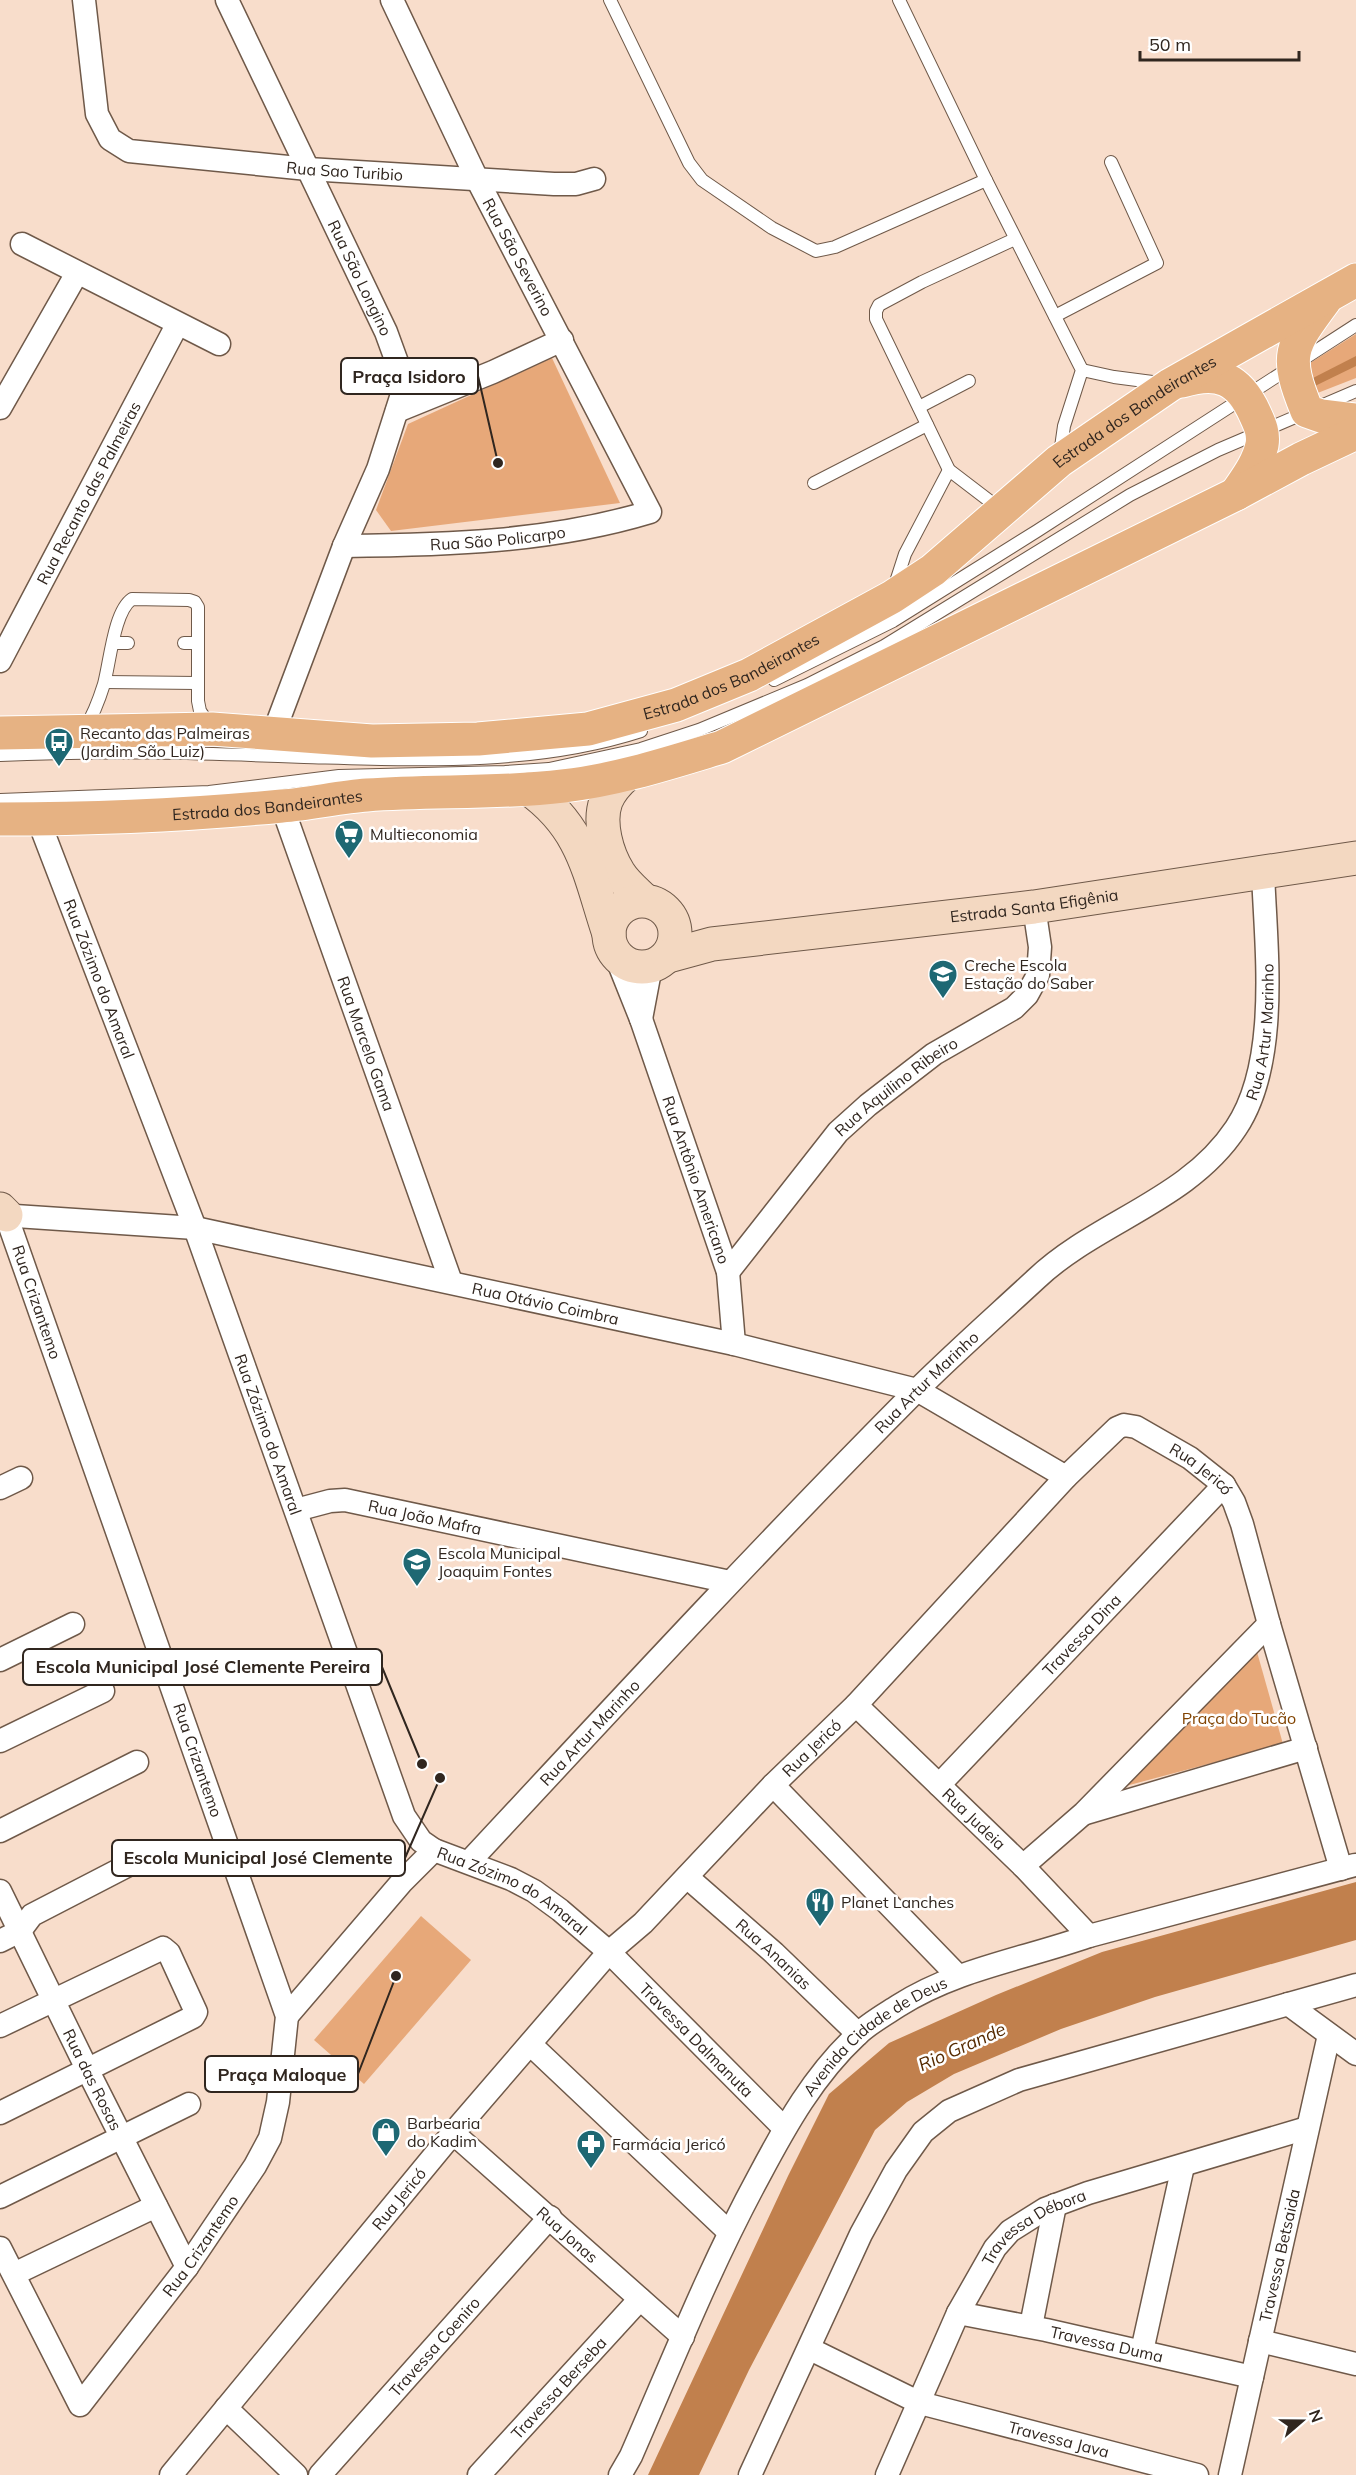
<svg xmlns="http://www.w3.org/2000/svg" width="1356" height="2475" font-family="Mulish,sans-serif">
	<rect width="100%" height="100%" fill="#f8ddcb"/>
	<g fill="#e7a879">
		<path d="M1356 334V378L1315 394 1299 370Z"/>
		<path d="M552 358 620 503 391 531 376 510 408 424Z"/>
		<path d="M1257 1652 1283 1744 1107 1791Z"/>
		<path d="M421 1916 471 1960 364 2084 314 2040Z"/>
	</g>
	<g fill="#c1804d">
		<path d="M1356 356V366L1315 386 1311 379Z"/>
		<path d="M1356 1882V1940L1155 1997 1061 2029 954 2074 907 2102 875 2130 749 2370 699 2475H648L788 2176 829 2094 889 2043 996 1995 1102 1952Z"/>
	</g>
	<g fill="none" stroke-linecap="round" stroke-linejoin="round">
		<g stroke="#6f5949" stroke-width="14">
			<g id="lane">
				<path d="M610 0 689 163 702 180 772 228 816 251 835 247 986 180"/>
				<path d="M899 0 986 180 1082 370 1064 426 1060 454"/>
				<path d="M1055 316 1157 263 1111 162"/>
				<path d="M1082 370 1114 377 1160 383"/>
				<path d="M919 407 969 381"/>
				<path d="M814 483 927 425"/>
				<path d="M1000 509 949 470 876 319V311L879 305 922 282 1015 239"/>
				<path d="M894 588 905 554 949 470"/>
				<path d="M113 643H128"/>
				<path d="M184 643H198"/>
				<path d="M774 680 893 621 1037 531 1356 325"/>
				<path d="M105 682 197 683"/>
				<path d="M85 728C94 714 99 700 104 684 110 662 114 611 132 599L189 600 195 602 198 607V701L200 711 210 726"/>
				<path d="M0 755C101 750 202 753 304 757 415 760 533 766 641 731"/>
				<path d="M0 800 209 792 339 776 505 772 549 769 641 749 699 730 807 685 884 646 1130 495 1218 450 1356 391"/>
			</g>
		</g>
		<g stroke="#6f5949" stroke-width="25">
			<g id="street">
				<path id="s1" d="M84 0 97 114 110 139 129 151 308 169 554 184H576L594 179"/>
				<path id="s2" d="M227 0 386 332 398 365 402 394 378 469 344 546 274 732"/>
				<path d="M22 244 219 344"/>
				<path d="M0 408 77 273"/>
				<path d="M397 411 493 372 562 340"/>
				<path id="s3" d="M344 546C446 545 551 542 650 512L477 179 392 0"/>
				<path id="s4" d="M0 661 177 325"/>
				<path id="s5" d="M282 806 451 1282"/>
				<path id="s6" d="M38 819 195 1228 404 1816 421 1841 434 1850 511 1879 534 1891 560 1910 609 1952 784 2128"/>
				<path id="s7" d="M615 954 641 1019 728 1272 734 1344"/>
				<path d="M641 1019 651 966"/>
				<path id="s8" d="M0 1215 195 1228 734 1344 917 1390 1066 1477"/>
				<path id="s9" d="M728 1272 838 1132 868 1105 934 1054 1014 1008 1027 995 1038 975 1040 947 1034 907"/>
				<path d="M0 1488 21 1478"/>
				<path id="s10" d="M296 1510 330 1501 345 1500 730 1582"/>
				<path d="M0 1660 73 1624"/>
				<path id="s11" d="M856 1705 1023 1866 1089 1936"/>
				<path d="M0 1741 103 1691"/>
				<path d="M773 1785 957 1975"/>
				<path id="s12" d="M939 1785 1224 1485"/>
				<path d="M1086 1813 1306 1748"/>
				<path d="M0 1831 137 1762"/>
				<path id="s13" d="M469 1862C616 1704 762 1546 914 1393 953 1354 995 1317 1036 1279 1097 1221 1188 1201 1236 1128 1280 1062 1266 950 1263 873"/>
				<path d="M1023 1866 1084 1813 1269 1624"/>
				<path id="s14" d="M687 1877 774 1953 858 2034"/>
				<path id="s15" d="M0 1891 87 2069 187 2267"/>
				<path d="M0 1941 20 1931 32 1915 148 1855"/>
				<path d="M1288 2004 1356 2054"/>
				<path d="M287 2016 401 1883 434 1850"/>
				<path d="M0 2026 163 1948 169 1953 196 2012 193 2017 0 2113"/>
				<path d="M530 2044 729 2232"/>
				<path id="s16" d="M453 2133 683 2337"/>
				<path d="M0 2197 189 2104"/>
				<path id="s17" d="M0 2248 80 2405 187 2267 255 2166 270 2138 278 2102 287 2016 6 1215"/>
				<path d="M14 2274 156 2206"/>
				<path id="s18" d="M958 2313 1046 2330 1252 2377"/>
				<path d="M1031 2326 1055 2205"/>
				<path d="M1260 2341 1356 2364"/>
				<path id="s19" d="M810 2349 920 2403 1197 2475"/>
				<path d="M1142 2351 1183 2166"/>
				<path d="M226 2408 296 2475"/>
				<path id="s20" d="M171 2475 453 2133 609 1952 643 1923 773 1785 856 1705 1066 1477 1117 1428 1124 1425 1136 1427 1190 1458 1224 1485 1234 1502 1242 1524 1269 1624 1341 1869"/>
				<path id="s21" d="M320 2475 550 2217"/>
				<path id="s22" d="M479 2475 640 2299"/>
				<path id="s23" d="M620 2475 631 2456C672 2362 710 2266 759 2176 786 2125 814 2075 857 2035 868 2024 884 2015 898 2006 956 1969 1024 1959 1089 1936L1355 1865"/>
				<path d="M750 2475 861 2234 896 2170 923 2132 949 2111 1019 2080 1356 1985"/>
				<path id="s24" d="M887 2475 958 2313 995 2248 1010 2231 1045 2209 1088 2193 1307 2128"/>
				<path id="s25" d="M1230 2475 1329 2035"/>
			</g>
		</g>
		<g stroke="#6f5949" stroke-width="35">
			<g id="secondary">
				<path d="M626 775C618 782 610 791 606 801 598 823 607 854 619 873 625 883 636 892 644 900"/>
				<path d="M529 789C584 828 589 874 609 934"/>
				<circle cx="642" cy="934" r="33"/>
				<path id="s26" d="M668 956 712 944 1034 907 1356 858"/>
				<path d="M0 1209 6 1215"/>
			</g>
		</g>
		<g stroke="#fff" stroke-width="35">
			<g id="primary">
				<path d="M1325 300C1290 347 1284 355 1307 411L1321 416 1356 420"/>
				<path d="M1182 381C1218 370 1239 378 1255 414 1260 425 1264 433 1262 445 1258 464 1246 479 1236 494"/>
				<path id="s27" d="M0 733 212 729 372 741 478 739 588 729 676 705 749 675 892 597 933 570 1059 461 1170 385 1356 280"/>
				<path id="s28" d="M0 819C94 819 189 815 282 806 310 804 339 797 367 795 432 790 498 794 563 786 617 780 669 763 722 747L1236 494 1301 459 1356 433"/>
			</g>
		</g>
		<use href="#lane" stroke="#fff" stroke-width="12"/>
		<use href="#street" stroke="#fff" stroke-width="22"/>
		<use href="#secondary" stroke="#f3d8c1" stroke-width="33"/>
		<use href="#primary" stroke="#e6b283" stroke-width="33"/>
	</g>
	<defs>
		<g id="bus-pin" transform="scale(1.5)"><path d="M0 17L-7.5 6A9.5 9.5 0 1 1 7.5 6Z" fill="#1e6873" stroke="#fff"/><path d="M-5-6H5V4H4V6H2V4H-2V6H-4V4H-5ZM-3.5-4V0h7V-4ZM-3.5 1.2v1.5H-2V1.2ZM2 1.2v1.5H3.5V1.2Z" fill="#fff"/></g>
		<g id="supermarket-pin" transform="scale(1.5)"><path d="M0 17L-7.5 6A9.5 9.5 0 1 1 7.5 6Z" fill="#1e6873" stroke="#fff"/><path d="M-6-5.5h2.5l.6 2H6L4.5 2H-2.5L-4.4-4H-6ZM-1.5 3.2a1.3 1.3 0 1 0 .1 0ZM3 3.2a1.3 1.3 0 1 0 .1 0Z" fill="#fff"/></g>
		<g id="school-pin" transform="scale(1.5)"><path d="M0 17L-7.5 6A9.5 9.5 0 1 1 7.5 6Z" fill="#1e6873" stroke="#fff"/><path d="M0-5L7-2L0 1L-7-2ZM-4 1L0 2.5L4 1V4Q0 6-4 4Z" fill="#fff"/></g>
		<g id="restaurant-pin" transform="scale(1.5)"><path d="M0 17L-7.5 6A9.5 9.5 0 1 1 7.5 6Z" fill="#1e6873" stroke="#fff"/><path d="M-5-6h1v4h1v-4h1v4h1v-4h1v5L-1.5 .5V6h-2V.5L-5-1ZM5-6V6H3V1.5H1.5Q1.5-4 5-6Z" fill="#fff"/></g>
		<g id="shop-pin" transform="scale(1.5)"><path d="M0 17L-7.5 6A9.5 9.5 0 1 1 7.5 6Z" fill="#1e6873" stroke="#fff"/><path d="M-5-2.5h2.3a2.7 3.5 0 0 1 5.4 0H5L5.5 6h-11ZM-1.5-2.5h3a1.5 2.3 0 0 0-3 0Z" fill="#fff"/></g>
		<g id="pharmacy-pin" transform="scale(1.5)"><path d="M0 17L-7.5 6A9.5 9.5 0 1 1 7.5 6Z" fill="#1e6873" stroke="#fff"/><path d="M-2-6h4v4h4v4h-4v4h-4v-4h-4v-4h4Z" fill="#fff"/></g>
	</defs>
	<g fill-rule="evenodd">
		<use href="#bus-pin" x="59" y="742"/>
		<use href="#supermarket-pin" x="349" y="834"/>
		<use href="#school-pin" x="943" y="974"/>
		<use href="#school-pin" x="417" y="1562"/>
		<use href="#restaurant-pin" x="820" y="1902"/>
		<use href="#shop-pin" x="386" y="2132"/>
		<use href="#pharmacy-pin" x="591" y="2144"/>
	</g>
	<g text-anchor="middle" stroke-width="5" stroke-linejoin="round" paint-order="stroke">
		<g font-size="16" fill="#30261f" stroke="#fff">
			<text dy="6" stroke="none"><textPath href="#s1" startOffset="382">Rua Sao Turibio</textPath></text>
			<text transform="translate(518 257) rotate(62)" y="6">Rua São Severino</text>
			<text dy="6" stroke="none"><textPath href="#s2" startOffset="308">Rua São Longino</textPath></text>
			<text dy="6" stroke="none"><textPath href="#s27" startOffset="1228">Estrada dos Bandeirantes</textPath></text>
			<text dy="6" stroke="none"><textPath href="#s4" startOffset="190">Rua Recanto das Palmeiras</textPath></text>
			<text dy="6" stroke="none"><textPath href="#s3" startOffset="154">Rua São Policarpo</textPath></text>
			<text dy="6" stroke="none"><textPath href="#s27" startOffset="742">Estrada dos Bandeirantes</textPath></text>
			<text dy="6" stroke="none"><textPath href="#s28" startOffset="268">Estrada dos Bandeirantes</textPath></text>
			<text dy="6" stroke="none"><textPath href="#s26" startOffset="370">Estrada Santa Efigênia</textPath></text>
			<text dy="6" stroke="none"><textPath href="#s6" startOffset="171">Rua Zózimo do Amaral</textPath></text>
			<text dy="6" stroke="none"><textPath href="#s13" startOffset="1167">Rua Artur Marinho</textPath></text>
			<text dy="6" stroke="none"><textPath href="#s5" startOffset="252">Rua Marcelo Gama</textPath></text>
			<text dy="6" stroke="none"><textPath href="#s9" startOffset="252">Rua Aquilino Ribeiro</textPath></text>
			<text dy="6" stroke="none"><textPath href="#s7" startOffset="240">Rua Antônio Americano</textPath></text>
			<text transform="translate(37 1302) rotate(71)" y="6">Rua Crizantemo</text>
			<text dy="6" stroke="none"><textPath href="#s8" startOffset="554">Rua Otávio Coimbra</textPath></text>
			<text dy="6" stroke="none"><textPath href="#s13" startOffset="663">Rua Artur Marinho</textPath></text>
			<text dy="6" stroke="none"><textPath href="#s6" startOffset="657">Rua Zózimo do Amaral</textPath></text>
			<text dy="6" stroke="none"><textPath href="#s20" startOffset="1510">Rua Jericó</textPath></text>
			<text dy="6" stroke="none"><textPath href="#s10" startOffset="132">Rua João Mafra</textPath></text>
			<text dy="6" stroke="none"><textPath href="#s12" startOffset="207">Travessa Dina</textPath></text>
			<text dy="6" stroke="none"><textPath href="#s13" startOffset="177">Rua Artur Marinho</textPath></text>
			<text dy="6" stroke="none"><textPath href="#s20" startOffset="970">Rua Jericó</textPath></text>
			<text transform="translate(198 1760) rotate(71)" y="6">Rua Crizantemo</text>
			<text dy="6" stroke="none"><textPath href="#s11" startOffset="164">Rua Judeia</textPath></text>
			<text dy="6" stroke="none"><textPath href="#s6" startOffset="1197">Rua Zózimo do Amaral</textPath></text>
			<text dy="6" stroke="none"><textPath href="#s14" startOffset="116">Rua Ananias</textPath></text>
			<text dy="6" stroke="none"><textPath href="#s23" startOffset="516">Avenida Cidade de Deus</textPath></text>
			<text dy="6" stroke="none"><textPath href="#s6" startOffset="1437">Travessa Dalmanuta</textPath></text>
			<text dy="6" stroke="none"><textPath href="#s15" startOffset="210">Rua das Rosas</textPath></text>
			<text dy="6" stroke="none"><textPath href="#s20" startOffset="358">Rua Jericó</textPath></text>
			<text dy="6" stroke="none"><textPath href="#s24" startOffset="296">Travessa Débora</textPath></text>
			<text dy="6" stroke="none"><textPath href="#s16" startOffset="153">Rua Jonas</textPath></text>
			<text dy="6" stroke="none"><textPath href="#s17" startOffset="376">Rua Crizantemo</textPath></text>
			<text dy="6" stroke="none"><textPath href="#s25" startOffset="225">Travessa Betsaida</textPath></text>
			<text dy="6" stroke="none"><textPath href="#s18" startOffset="152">Travessa Duma</textPath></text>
			<text dy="6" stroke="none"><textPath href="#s21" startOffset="172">Travessa Coeniro</textPath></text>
			<text dy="6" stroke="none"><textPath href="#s22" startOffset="118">Travessa Berseba</textPath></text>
			<text dy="6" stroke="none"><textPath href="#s19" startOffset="266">Travessa Java</textPath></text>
		</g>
		<g font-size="16" fill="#30261f" stroke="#fff" text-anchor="start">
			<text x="80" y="739">Recanto das Palmeiras<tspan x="80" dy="18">(Jardim São Luiz)</tspan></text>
			<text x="370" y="840">Multieconomia</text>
			<text x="964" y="971">Creche Escola<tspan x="964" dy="18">Estação do Saber</tspan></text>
			<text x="438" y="1559">Escola Municipal<tspan x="438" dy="18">Joaquim Fontes</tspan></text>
			<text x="841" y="1908">Planet Lanches</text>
			<text x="407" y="2129">Barbearia<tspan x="407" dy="18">do Kadim</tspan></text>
			<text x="612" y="2150">Farmácia Jericó</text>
		</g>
		<g font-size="16" fill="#814301" stroke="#fff">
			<text x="1239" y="1724">Praça do Tucão</text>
		</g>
		<g font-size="18" font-style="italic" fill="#552a00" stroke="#fff">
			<text transform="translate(962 2047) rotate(-24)" y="6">Rio Grande</text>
		</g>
	</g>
	<path fill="none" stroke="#30261f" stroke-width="2" d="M498 463L478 376M422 1764L382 1667M440 1778L405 1858M396 1976L358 2074"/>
	<g fill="#30261f" stroke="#fff" stroke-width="2">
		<circle cx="498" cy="463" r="6"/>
		<circle cx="422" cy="1764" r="6"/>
		<circle cx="440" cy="1778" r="6"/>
		<circle cx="396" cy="1976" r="6"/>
	</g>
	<g fill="#fff" stroke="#30261f" stroke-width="2">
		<rect x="341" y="358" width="137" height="36" rx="6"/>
		<rect x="23" y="1649" width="359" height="36" rx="6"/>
		<rect x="112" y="1840" width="293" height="36" rx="6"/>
		<rect x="205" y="2056" width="153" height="36" rx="6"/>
	</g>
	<g font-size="18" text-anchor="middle" font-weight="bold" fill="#30261f">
		<text x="409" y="383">Praça Isidoro</text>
		<text x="203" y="1673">Escola Municipal José Clemente Pereira</text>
		<text x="258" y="1864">Escola Municipal José Clemente</text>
		<text x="282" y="2081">Praça Maloque</text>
	</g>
	<g transform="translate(1302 2421) rotate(70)" stroke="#ffffff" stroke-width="4.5" paint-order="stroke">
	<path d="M0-4.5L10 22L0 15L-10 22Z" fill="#30261f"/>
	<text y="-9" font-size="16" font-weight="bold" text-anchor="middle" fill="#30261f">N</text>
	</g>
	<path d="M1140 51v9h159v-9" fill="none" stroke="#30261f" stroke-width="3"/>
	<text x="1149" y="51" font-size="18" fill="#30261f" stroke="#ffffff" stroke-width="4.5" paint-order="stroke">50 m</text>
</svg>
